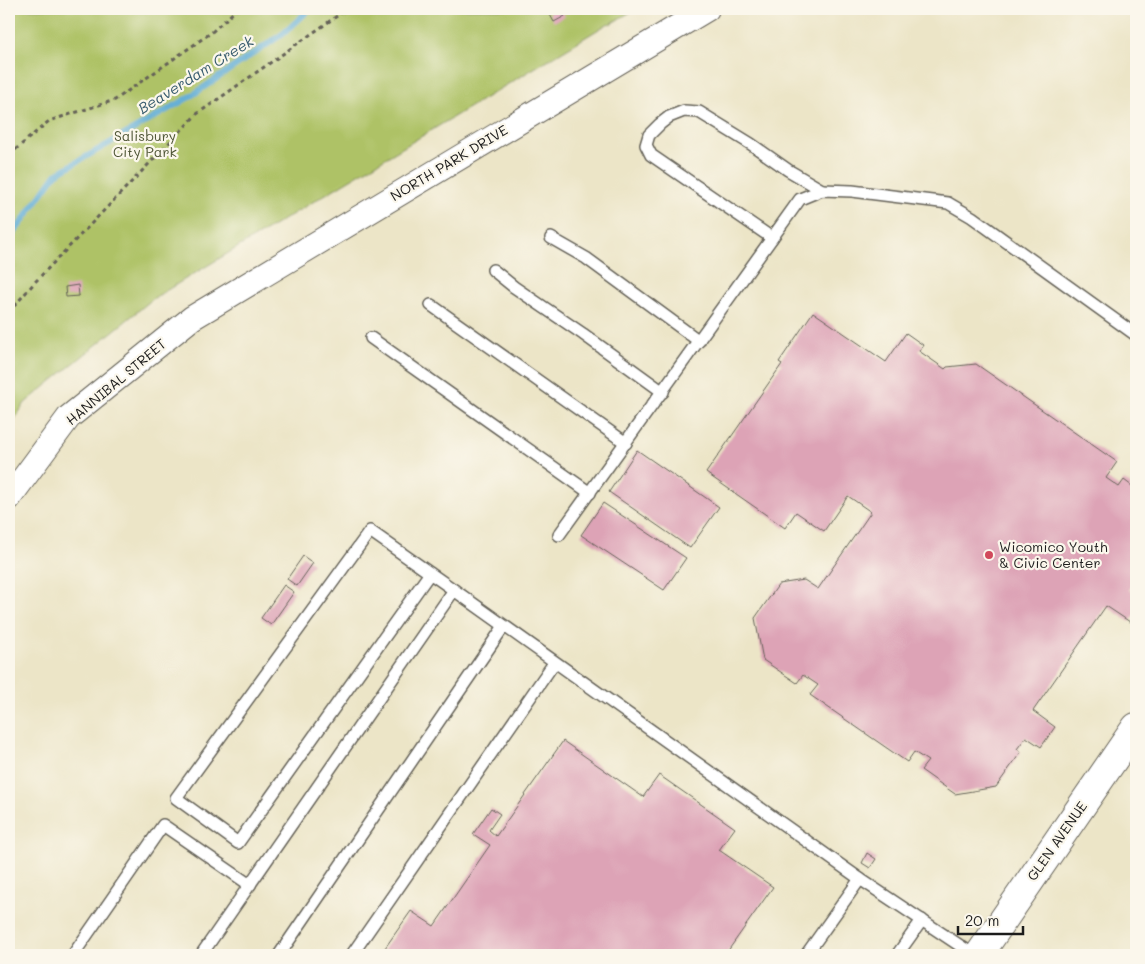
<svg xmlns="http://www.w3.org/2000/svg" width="1145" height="964" font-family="Mali,sans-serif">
	<rect width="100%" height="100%" fill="#fbf7ec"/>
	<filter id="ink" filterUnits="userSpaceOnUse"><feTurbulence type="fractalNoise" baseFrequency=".02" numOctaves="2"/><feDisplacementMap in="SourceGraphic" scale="10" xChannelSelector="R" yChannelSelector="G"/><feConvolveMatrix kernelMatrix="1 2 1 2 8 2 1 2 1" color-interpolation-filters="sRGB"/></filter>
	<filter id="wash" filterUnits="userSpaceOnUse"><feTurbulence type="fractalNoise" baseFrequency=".0096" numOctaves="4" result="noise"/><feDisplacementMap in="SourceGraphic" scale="20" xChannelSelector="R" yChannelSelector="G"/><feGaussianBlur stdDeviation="1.12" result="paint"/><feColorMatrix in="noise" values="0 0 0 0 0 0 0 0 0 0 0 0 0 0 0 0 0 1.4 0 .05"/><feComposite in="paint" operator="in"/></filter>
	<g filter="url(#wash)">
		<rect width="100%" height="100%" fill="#ece5c7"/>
		<path fill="#aec266" stroke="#656f41" d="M9 9H636L610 24 609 23 154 298 25 403 9 428Z"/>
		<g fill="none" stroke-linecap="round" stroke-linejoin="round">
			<path stroke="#58a9d3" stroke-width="6" d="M9 240 56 174 188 98 284 33 310 9"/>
		</g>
		<g id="blocks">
			<g fill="#dda3b6">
				<path d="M556 9H561L565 16 554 22 549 13Z"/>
				<path d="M78 285 79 296 66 297 65 287Z"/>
				<path d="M813 312 886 362 906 333 923 345 919 351 945 369 947 367 976 364 1117 462 1106 478 1119 487 1124 480 1136 489V580L1129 590 1136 595V612L1130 622 1106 606 1033 711 1055 727 1041 747 1026 737 1017 749 1021 752 996 787 955 794 921 770 928 761 914 752 907 762 810 695 818 685 803 675 797 683 763 660 755 618 779 584 804 580 818 589 871 512 848 496 824 531 796 512 785 528 706 473 782 364 779 362Z"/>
				<path d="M637 450 719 507 690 548 609 492Z"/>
				<path d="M603 503 686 558 664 590 581 535Z"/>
				<path d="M303 556 313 563 297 586 287 579Z"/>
				<path d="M284 585 294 592 271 625 261 618Z"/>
				<path d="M563 741 643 797 659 775 735 828 719 850 773 887 725 955H380L411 911 434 926 490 845 473 834 491 808 500 814 489 830 496 836Z"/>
				<path d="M867 853 876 859 870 868 862 863Z"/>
			</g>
		</g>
	</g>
	<g filter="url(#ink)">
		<use href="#blocks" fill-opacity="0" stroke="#656258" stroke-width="1"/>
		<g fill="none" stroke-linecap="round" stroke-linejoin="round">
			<g stroke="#656258" stroke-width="14">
				<g id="lane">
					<path d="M551 238 586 258 699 341"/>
					<path d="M772 238 651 155 646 145 649 135 660 124 669 117 684 111 699 112 751 144 788 170 822 190"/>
					<path d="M493 270 514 287 583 334 663 392"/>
					<path d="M431 305 626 443"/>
					<path d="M371 338 590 493"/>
					<path d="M559 535 800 199 822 190 852 191 948 203 972 217 1136 335"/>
					<path d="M430 573 238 843 176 798 370 531 454 590"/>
					<path d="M353 953 554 663"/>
					<path d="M73 955 163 825 250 885"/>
					<path d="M201 955 454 590 860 879"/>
					<path d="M279 955 504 626"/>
					<path d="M806 955 860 879 974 955"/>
					<path d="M897 955 922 920"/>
				</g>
			</g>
			<g stroke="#656258" stroke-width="26">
				<path id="street" d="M9 498 69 417 192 318 707 9"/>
			</g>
			<g stroke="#656258" stroke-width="30">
				<path id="secondary" d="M979 955 1136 727"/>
			</g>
			<g stroke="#656258" stroke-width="3" stroke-dasharray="4 4" stroke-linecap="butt">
				<path d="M9 155 49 121 115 100 212 32 237 9"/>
				<path d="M9 312 36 281 197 114 347 9"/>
			</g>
			<use href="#lane" stroke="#fff" stroke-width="11"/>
			<use href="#street" stroke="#fff" stroke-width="24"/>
			<use href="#secondary" stroke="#fff" stroke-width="28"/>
		</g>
	</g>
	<circle fill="#d1495b" stroke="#fbf7ec" stroke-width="2" cx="989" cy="555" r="5"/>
	<g text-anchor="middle" stroke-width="4.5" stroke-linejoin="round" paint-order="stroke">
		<g font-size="14" fill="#4f5636" stroke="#fbf7ec">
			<text x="145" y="141">Salisbury<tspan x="145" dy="16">City Park</tspan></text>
		</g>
		<g font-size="14" fill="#1c1c1c" stroke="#fbf7ec">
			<text transform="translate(449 163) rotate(-31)" y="5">NORTH PARK DRIVE</text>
			<text transform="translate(116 382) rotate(-40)" y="5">HANNIBAL STREET</text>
			<text transform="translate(1057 841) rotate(-55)" y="5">GLEN AVENUE</text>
		</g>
		<g font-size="14" fill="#1c1c1c" stroke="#fbf7ec" text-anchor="start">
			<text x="999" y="552">Wicomico Youth<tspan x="999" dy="16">&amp; Civic Center</tspan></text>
		</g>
		<g font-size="15" font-style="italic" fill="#375b6e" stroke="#fbf7ec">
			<text transform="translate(196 75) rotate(-32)" y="5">Beaverdam Creek</text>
		</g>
	</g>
	<rect width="1145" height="964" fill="none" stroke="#fbf7ec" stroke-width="30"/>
	<path d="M958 926v8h65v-8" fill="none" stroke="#1c1c1c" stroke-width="2.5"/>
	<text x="965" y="926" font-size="15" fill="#1c1c1c" stroke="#fbf7ec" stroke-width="4" paint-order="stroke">20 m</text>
</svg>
